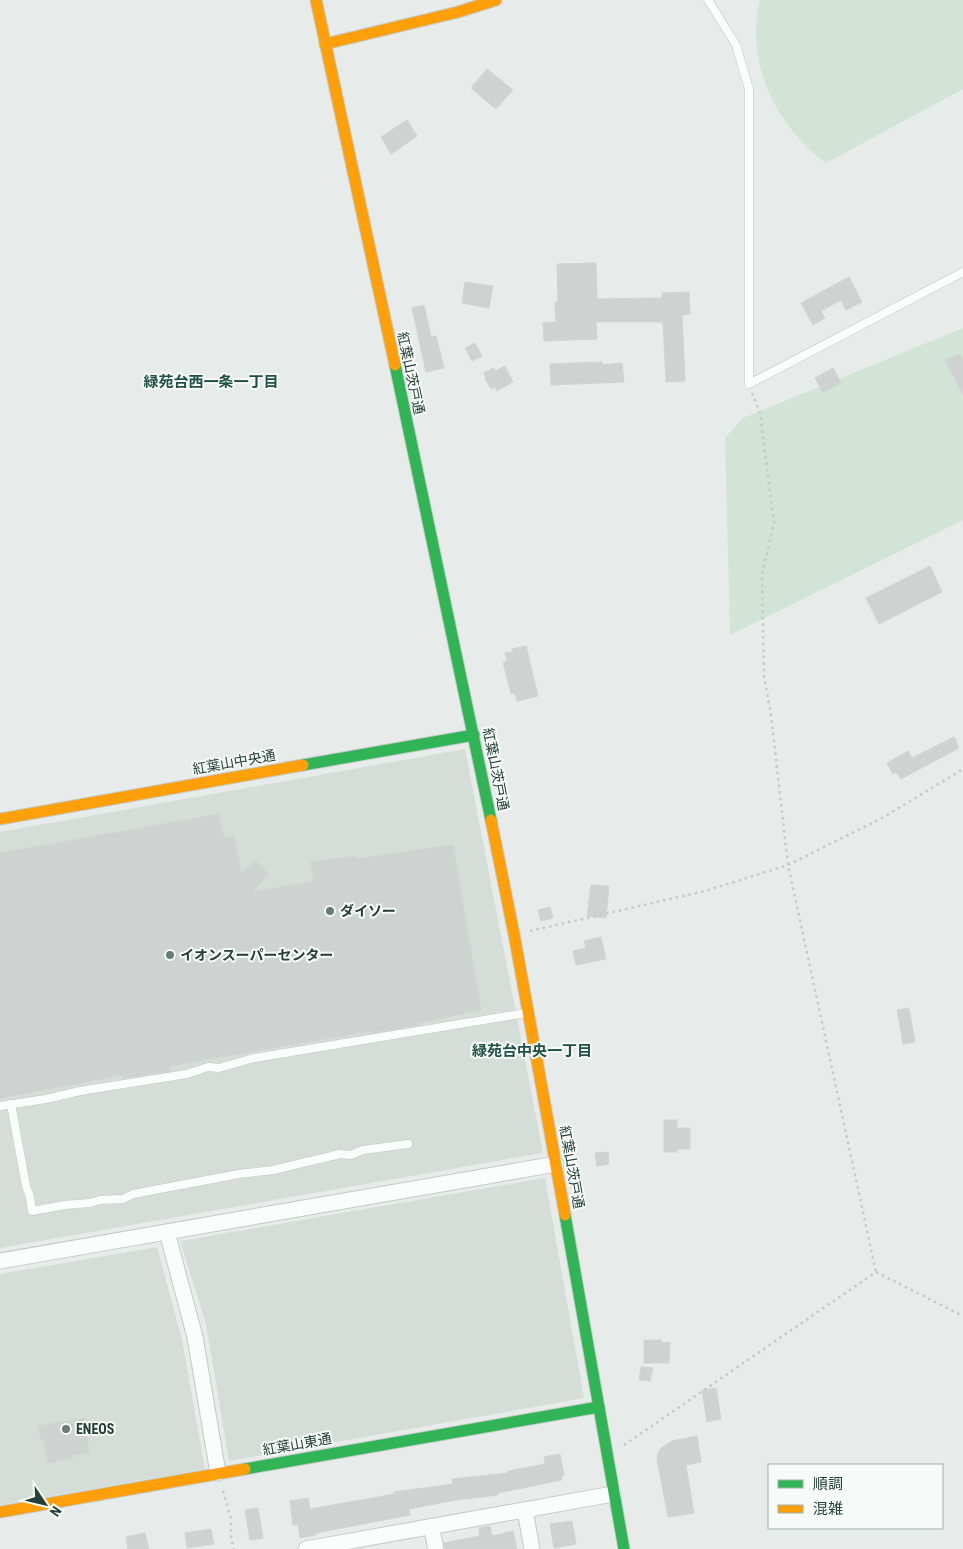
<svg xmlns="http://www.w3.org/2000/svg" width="963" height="1549" font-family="'Roboto Condensed','Noto Sans JP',sans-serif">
	<rect width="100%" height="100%" fill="#e7ecea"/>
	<g fill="#d5ddd9">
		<path d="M465 749 543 1153 0 1248V832Z"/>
		<path d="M545 1178 584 1398 229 1461 206 1324 180 1241Z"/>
		<path d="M157 1247 182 1340 205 1469 0 1505V1274Z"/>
	</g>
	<g fill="#d1e4d6">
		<path d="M760 0H963V89L826 163C775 126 745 62 760 0Z"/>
		<path d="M963 328V520L730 635 725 438 743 418Z"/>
	</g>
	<g fill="#ced3d1" stroke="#d0d5d3">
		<path d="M487 69 513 90 496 109 471 88Z"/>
		<path d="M407 120 417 136 391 154 381 137Z"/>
		<path d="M596 263 597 299 662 298V293L689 292 690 314 682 315 685 381 666 382 663 322H596L597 339 544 341 543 323 556 322 555 302H558L557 264Z"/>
		<path d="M849 277 862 302 846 310 841 300 821 311 825 318 813 325 801 303Z"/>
		<path d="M465 282 493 286 489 308 462 303Z"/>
		<path d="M424 305 431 337 436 336 444 368 426 372 412 308Z"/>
		<path d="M475 343 482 356 472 361 465 348Z"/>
		<path d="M960 354 963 361V395L945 360Z"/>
		<path d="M602 362V365L622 363 624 382 551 385 550 364Z"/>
		<path d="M505 366 513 382 497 391 495 387 491 389 485 379H486L484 373 494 368 495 371Z"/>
		<path d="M833 368 841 383 823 393 815 378Z"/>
		<path d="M930 566 942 592 879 624 866 598Z"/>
		<path d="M526 646 538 696 517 701 515 693 511 694 503 662 507 661 505 653 513 652 512 649Z"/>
		<path d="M954 737 959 748 901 779 896 772 893 774 887 763 908 751 912 758Z"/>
		<path d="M218 814 224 838 234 836 241 873 256 861 269 874 252 892 314 881 310 862 356 856V859L453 845 481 1010 418 1023V1025L372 1033 371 1031 169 1066 170 1071 124 1078 123 1075 0 1098V853Z"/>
		<path d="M591 885 609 886 606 918 587 916Z"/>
		<path d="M550 907 553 918 541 921 538 910Z"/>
		<path d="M601 937 606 959 576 965 573 951 586 948 584 941Z"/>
		<path d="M909 1008 915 1042 903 1044 897 1010Z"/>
		<path d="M664 1120H677V1128H690V1149H677V1152H664Z"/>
		<path d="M608 1152 609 1164 597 1166 595 1153Z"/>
		<path d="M644 1340H661L662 1343 670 1342 669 1363H644Z"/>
		<path d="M641 1367 653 1368 650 1381 639 1380Z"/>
		<path d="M716 1388 721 1419 707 1422 702 1390Z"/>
		<path d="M85 1418 89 1453 72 1455 73 1458 48 1463 43 1440H41L38 1426Z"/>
		<path d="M697 1436 701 1462 686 1465 694 1513 668 1517 657 1459 658 1453 661 1448 672 1441Z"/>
		<path d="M560 1454 564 1476H561L562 1480 498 1493V1495L456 1500 409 1509 410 1515 316 1533V1535L300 1538 298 1524 293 1525 290 1501 308 1498 310 1509 395 1494 394 1492 453 1484 452 1479 508 1473V1471L545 1464 544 1457Z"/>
		<path d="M258 1508 263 1538 250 1540 245 1510Z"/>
		<path d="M572 1521 576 1544 554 1548 550 1524Z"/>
		<path d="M490 1526 492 1536 513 1531 517 1549H445L444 1543 480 1536 479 1528Z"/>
		<path d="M211 1529 214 1544 187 1548 185 1533Z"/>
		<path d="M145 1533 149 1549H128L126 1537Z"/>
	</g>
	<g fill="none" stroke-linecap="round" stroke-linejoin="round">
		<g stroke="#c4c9c7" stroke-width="9">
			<g id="lane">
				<path d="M708 0 736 45 749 89V384L963 272"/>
				<path d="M11 1104 26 1186 30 1197 32 1211 65 1205 90 1203 100 1200 123 1199 133 1194 239 1174 273 1170 340 1154 351 1155 363 1150 408 1144"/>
				<path d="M0 1106 46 1099 80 1091 187 1074 208 1067 219 1068 254 1058 526 1013"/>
			</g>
		</g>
		<g stroke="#c4c9c7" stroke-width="17">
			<g id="street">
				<path d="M167 1232 195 1337 218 1473"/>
				<path d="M0 1261 556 1164"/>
				<path d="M525 1510 532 1549"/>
				<path d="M431 1526 436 1549"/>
				<path d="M306 1549 613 1494"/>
			</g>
		</g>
		<g stroke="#c3cac7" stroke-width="13">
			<g id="fast">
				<path d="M395 365 491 820"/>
				<path d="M303 765 474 735"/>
				<path d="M565 1215 624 1549"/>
				<path d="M245 1469 599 1407"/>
			</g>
		</g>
		<g stroke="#c3cac7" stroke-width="13">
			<g id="slow">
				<path d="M316 0 395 365"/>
				<path d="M325 44 458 12 496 0"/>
				<path d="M0 819 303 765"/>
				<path d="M491 820 514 934 565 1215"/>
				<path d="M0 1512 245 1469"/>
			</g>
		</g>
		<g stroke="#c3cbc7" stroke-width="2.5" stroke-dasharray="2.5 4" stroke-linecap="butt">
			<path d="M752 393 760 413 774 522 762 575 764 676 771 715 788 865 876 1272"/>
			<path d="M530 931 705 891 788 865 884 817 963 769"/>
			<path d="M876 1272 963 1316"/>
			<path d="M624 1445 876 1272"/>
			<path d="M223 1491 231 1519V1538L234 1549"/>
		</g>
		<use href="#lane" stroke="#fbfcfc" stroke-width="8"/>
		<use href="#street" stroke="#fbfcfc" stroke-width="15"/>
		<use href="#fast" stroke="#30b455" stroke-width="11"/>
		<use href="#slow" stroke="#ff9f0a" stroke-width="11"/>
	</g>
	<g fill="#687c76" stroke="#f6faf8" stroke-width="2">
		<circle cx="330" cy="911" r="5"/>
		<circle cx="170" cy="955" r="5"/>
		<circle cx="66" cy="1429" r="5"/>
	</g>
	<g text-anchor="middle" stroke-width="4" stroke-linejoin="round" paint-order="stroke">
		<g font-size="14" fill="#244037" stroke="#f6faf8">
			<text transform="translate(411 373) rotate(78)" y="5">紅葉山茨戸通</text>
			<text transform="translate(234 762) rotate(-10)" y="5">紅葉山中央通</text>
			<text transform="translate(496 769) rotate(79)" y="5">紅葉山茨戸通</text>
			<text transform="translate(572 1167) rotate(80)" y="5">紅葉山茨戸通</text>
			<text transform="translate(297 1444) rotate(-10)" y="5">紅葉山東通</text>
		</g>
		<g font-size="14" font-weight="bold" fill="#244037" stroke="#f6faf8" text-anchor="start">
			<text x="340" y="916">ダイソー</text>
			<text x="180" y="960">イオンスーパーセンター</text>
			<text x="76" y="1434">ENEOS</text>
		</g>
		<g font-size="15" font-weight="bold" fill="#205243" stroke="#f6faf8">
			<text x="211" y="387">緑苑台西一条一丁目</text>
			<text x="532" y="1056">緑苑台中央一丁目</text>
		</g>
	</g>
	<rect x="768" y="1464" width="175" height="65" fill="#f6faf8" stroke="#a2b0ab"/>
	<rect x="778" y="1480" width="25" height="8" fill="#30b455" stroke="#a2b0ab"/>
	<text x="813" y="1489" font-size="15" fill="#244037">順調</text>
	<rect x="778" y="1505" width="25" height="8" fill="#ff9f0a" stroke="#a2b0ab"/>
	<text x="813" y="1514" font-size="15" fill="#244037">混雑</text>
	<g transform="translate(45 1504) rotate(125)" stroke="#f6faf8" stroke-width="4" paint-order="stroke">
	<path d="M0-4L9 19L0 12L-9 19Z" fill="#244037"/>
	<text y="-8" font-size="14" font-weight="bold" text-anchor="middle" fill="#244037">N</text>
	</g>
</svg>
